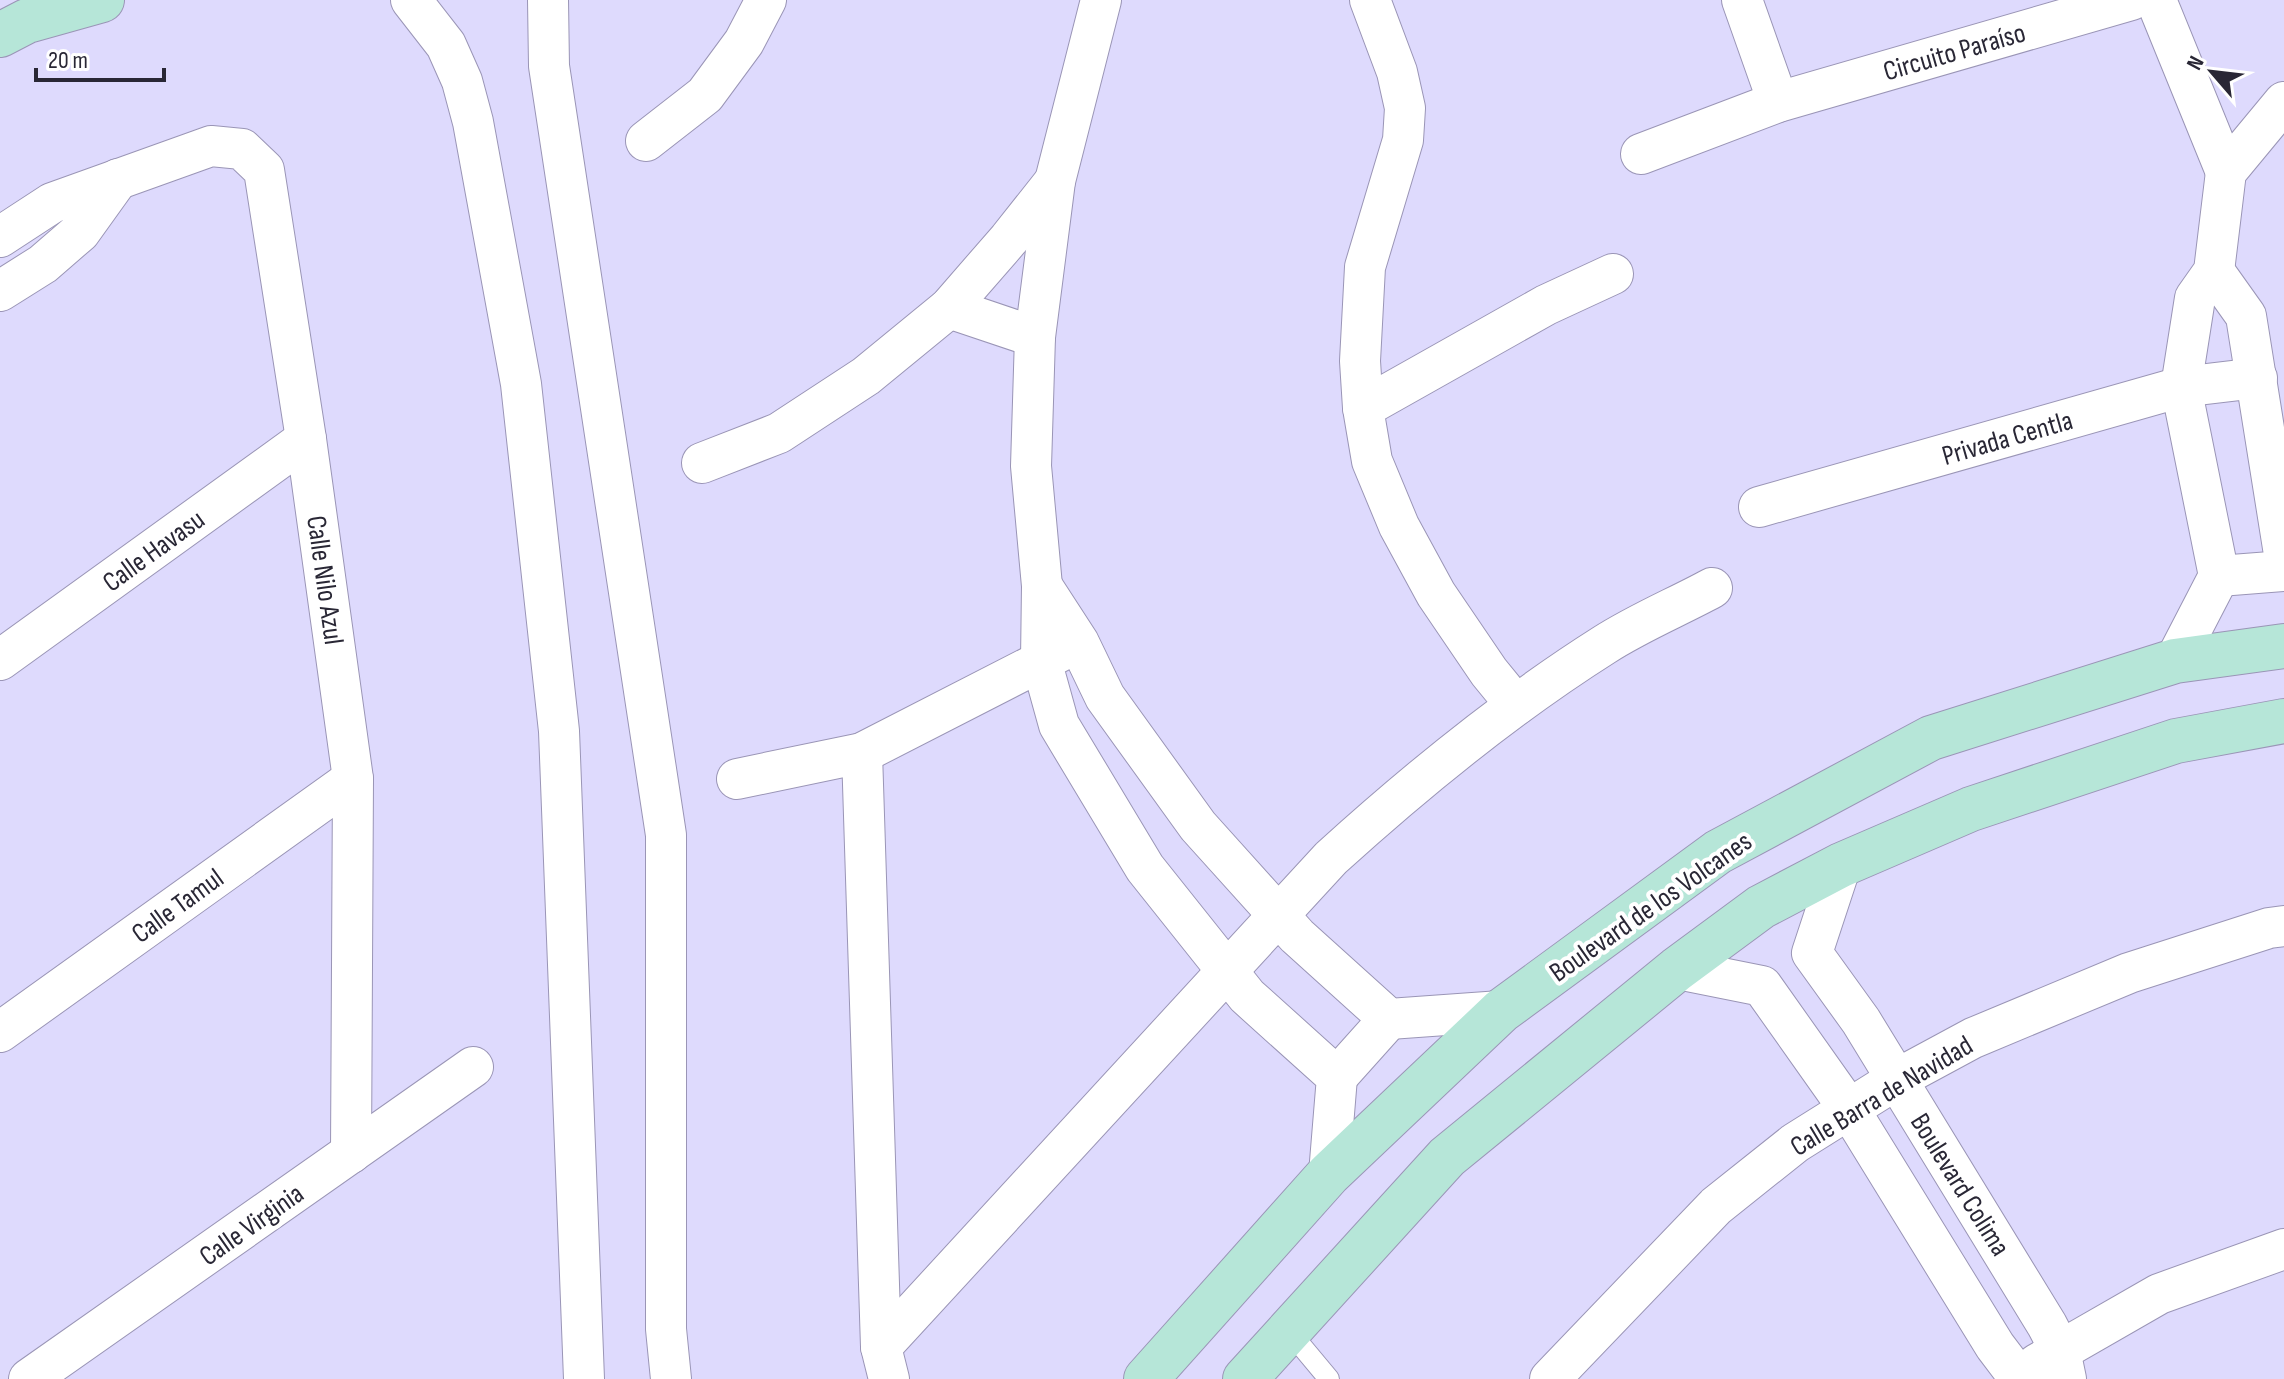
<svg xmlns="http://www.w3.org/2000/svg" width="2284" height="1379" font-family="'Sofia Sans Condensed',sans-serif">
	<rect width="100%" height="100%" fill="#dedafd"/>
	<g fill="none" stroke-linecap="round" stroke-linejoin="round">
		<g stroke="#9a95b6" stroke-width="22">
			<path id="lane" d="M1289 1331 1329 1379"/>
		</g>
		<g stroke="#9a95b6" stroke-width="42">
			<g id="street">
				<path d="M411 0 446 45 462 81 473 122 521 384 559 731 584 1379"/>
				<path d="M548 0 549 66 666 835V1329L671 1379"/>
				<path d="M1101 0 1055 181 1035 337 1031 466 1042 586 1041 660 1059 725 1145 868 1247 996 1337 1077 1329 1174"/>
				<path d="M1370 0 1397 72 1405 108 1403 140 1365 267 1360 361 1363 408 1372 461 1399 526 1436 594 1489 672 1516 705"/>
				<path d="M1742 0 1778 102"/>
				<path d="M2156 0 2226 172"/>
				<path d="M646 141 705 95 744 42 766 0"/>
				<path d="M1641 154 1778 102 2131 0"/>
				<path d="M0 237 52 203 211 146 242 149 264 170 306 439 353 779 351 1153"/>
				<path d="M2214 271 2246 316 2284 554"/>
				<path d="M0 291 43 264 80 232 118 179"/>
				<path d="M949 308 1035 337"/>
				<path d="M1363 408 1546 305 1613 274"/>
				<path d="M702 463 779 433 866 376 949 308 1009 239 1055 181"/>
				<path d="M1759 507 2181 387 2257 378"/>
				<path d="M2219 576 2284 571"/>
				<path d="M1042 586 1079 643 1105 697 1198 826 1297 936 1389 1019 1501 1011"/>
				<path d="M0 660 306 439"/>
				<path d="M2175 661 2219 576 2181 387 2195 298 2214 271 2226 172 2284 102"/>
				<path d="M862 753 881 1347 889 1379"/>
				<path d="M737 779 862 753 1065 649"/>
				<path d="M1841 865 1812 953 1861 1021 2047 1325 2060 1350 2066 1379"/>
				<path d="M1677 969 1762 986 1849 1109 1995 1346 2020 1379"/>
				<path d="M0 1032 353 779"/>
				<path d="M1337 1077 1389 1019"/>
				<path d="M881 1347 1331 858C1417 780 1506 707 1604 645 1638 623 1677 607 1712 588"/>
				<path d="M2037 1364 2159 1294 2284 1249"/>
				<path d="M29 1379 473 1067"/>
				<path d="M1550 1379 1716 1206 1795 1143 1897 1079 1973 1038 2129 973 2269 928 2284 926"/>
			</g>
		</g>
		<g stroke="#9a95b6" stroke-width="46">
			<g id="secondary">
				<path d="M0 35 27 21 102 0"/>
				<path d="M1146 1379 1329 1174 1501 1011 1718 852 1931 738 2175 661 2284 646"/>
				<path d="M1245 1379 1447 1157 1677 969 1761 907 1841 865 1971 809 2176 741 2284 721"/>
			</g>
		</g>
		<use href="#lane" stroke="#fff" stroke-width="20"/>
		<use href="#street" stroke="#fff" stroke-width="40"/>
		<use href="#secondary" stroke="#b6e6d8" stroke-width="44"/>
	</g>
	<g text-anchor="middle" stroke-width="8" stroke-linejoin="round" paint-order="stroke">
		<g font-size="28" fill="#292735" stroke="#fff">
			<text transform="translate(1954 51) rotate(-16)" y="10">Circuito Paraíso</text>
			<text transform="translate(2007 437) rotate(-16)" y="10">Privada Centla</text>
			<text transform="translate(153 550) rotate(-36)" y="10">Calle Havasu</text>
			<text transform="translate(326 580) rotate(82)" y="10">Calle Nilo Azul</text>
			<text transform="translate(177 905) rotate(-36)" y="10">Calle Tamul</text>
			<text transform="translate(1650 906) rotate(-35)" y="10">Boulevard de los Volcanes</text>
			<text transform="translate(1881 1095) rotate(-31)" y="10">Calle Barra de Navidad</text>
			<text transform="translate(1961 1184) rotate(58)" y="10">Boulevard Colima</text>
			<text transform="translate(251 1224) rotate(-35)" y="10">Calle Virginia</text>
		</g>
	</g>
	<g transform="translate(2212 72) rotate(298)" stroke="#ffffff" stroke-width="6" paint-order="stroke">
	<path d="M0-6L14 30L0 20L-14 30Z" fill="#292735"/>
	<text y="-12" font-size="22" font-weight="bold" text-anchor="middle" fill="#292735">N</text>
	</g>
	<path d="M36 68v12h128v-12" fill="none" stroke="#292735" stroke-width="4"/>
	<text x="48" y="68" font-size="24" fill="#292735" stroke="#ffffff" stroke-width="6" paint-order="stroke">20 m</text>
</svg>
